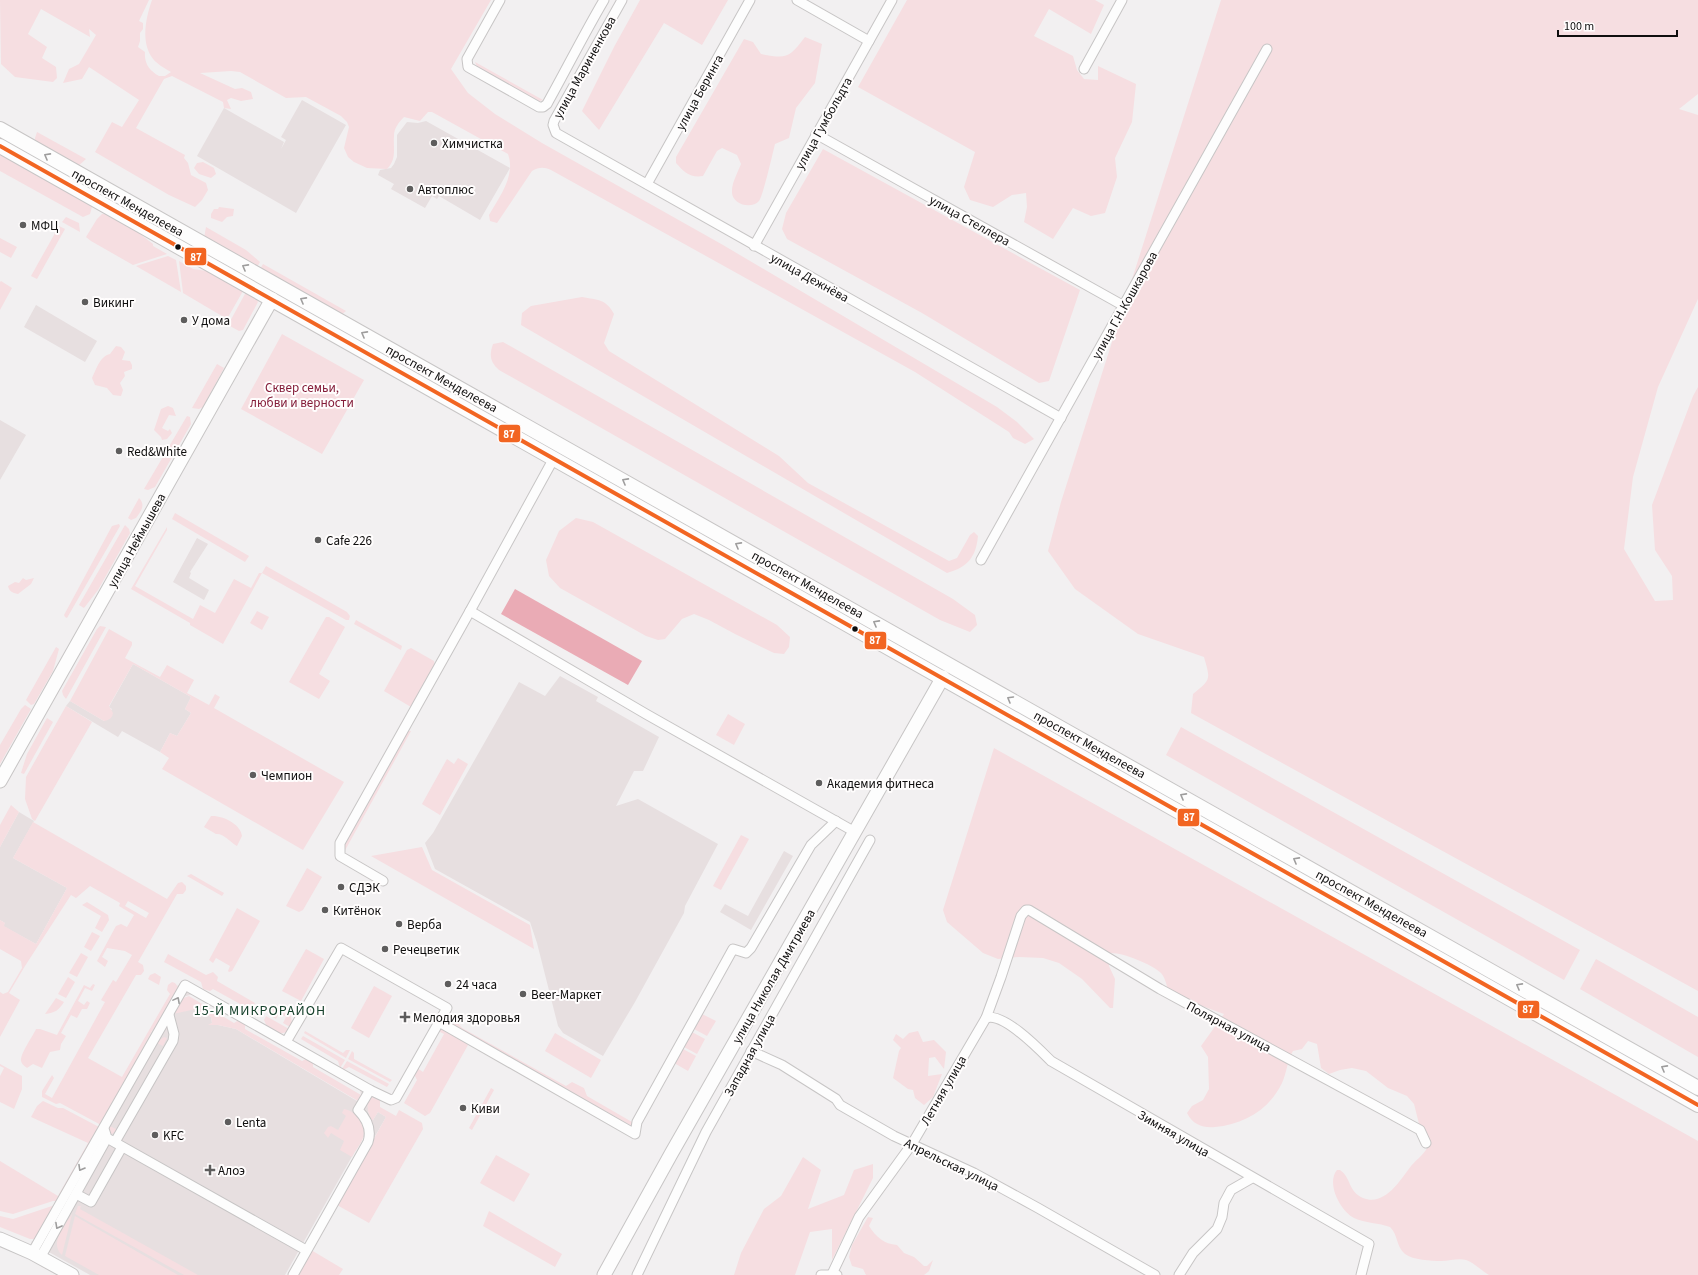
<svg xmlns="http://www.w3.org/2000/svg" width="1698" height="1275" font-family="'Source Sans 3',sans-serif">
	<rect width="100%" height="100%" fill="#f2f0f1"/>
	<g fill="#e7dfe0">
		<path d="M302 100 346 125 296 213 197 156 224 108 284 142 281 149 286 140 281 137Z"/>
		<path d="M426 121 510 168 480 220 439 196 437 199 432 196 425 208 391 189 394 184 378 175 380 170 391 168 394 164 397 157V135L407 122 418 123Z"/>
		<path d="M36 305 97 341 85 362 24 327Z"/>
		<path d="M0 420 26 435 0 480Z"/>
		<path d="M197 538 208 544 190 572 191 573 189 578 209 590 204 600 173 582Z"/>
		<path d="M133 664 191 697 185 709 191 713 177 736 170 733 160 752 122 731 118 737 66 706 70 701 104 721 112 709 109 707Z"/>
		<path d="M560 676 598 697 596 701 659 737 643 771H634L616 806 638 799 718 844 685 906 684 913 635 1002 603 1056 563 1033 558 1026 537 943 530 922 435 869 425 843 433 833 519 682 545 696Z"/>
		<path d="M19 812 34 821 13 858 67 888 36 944 3 926 5 923 0 920V847Z"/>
		<path d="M784 851 793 856 751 930 720 912 725 904 748 916Z"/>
		<path d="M175 983 193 994 183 997 196 1009 211 1017 212 1023 209 1025H218L236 1029 357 1101 361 1095 360 1089 373 1097 367 1099 369 1116 373 1120 378 1112 386 1117 374 1138 363 1137 285 1275H90L31 1242 36 1239 152 1031 161 1021 178 985Z"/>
	</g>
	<g fill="#f6dee1" fill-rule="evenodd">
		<path d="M0 0H149L139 21 143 23V29L140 33V41L138 47 145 52C144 64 150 71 159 76H165L171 72C164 68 155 63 151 56 141 40 146 17 152 0H491L451 69 468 93 495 114 542 143 723 245 997 407 1017 422 1034 439 1025 444 1013 438 1009 432 915 372 551 170C544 167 539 167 532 171L497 223 490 221 489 215C499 197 516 176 508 154L432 112H428L420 121 404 117C399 122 394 128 394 136 393 149 397 159 387 169L367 168 354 162 348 157 344 148 349 127 347 122 341 116 306 97 286 98 240 72 231 71 200 73 235 89 242 88 251 92 253 99 241 101 231 98 227 100 231 109 224 108 223 102 172 76 164 79 136 128 185 155 184 158 188 163 191 175 206 183 208 190 202 200 195 207 169 195 95 152 112 122 122 127 139 100 89 67 82 79 63 83 69 69 79 64 96 35 89 29 90 37 41 9 28 34 47 47 42 58 56 67 57 78 53 82 15 77 1 64Z"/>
		<path d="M640 0H728L702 45 664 23 599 130 582 111 614 47Z"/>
		<path d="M907 0H1095L1104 5 1091 34 1049 9 1034 36 1073 56 1077 70 1084 79 1098 80V66L1136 84 1132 122 1115 158 1117 177 1105 213 1091 216 1073 208 1053 239 1024 222 1027 207 1026 193 1012 195 993 207 970 200 964 187 975 152 858 87Z"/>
		<path d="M1221 0H1698V94L1679 109 1698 115V299L1658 387 1633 477 1624 549 1655 601 1673 600 1672 576 1655 550 1652 505 1693 396 1698 387V991L1191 713 1193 694C1212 679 1210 679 1204 657L1138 634 1075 589 1048 551 1061 502Z"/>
		<path d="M805 37 822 44 815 83 796 108 789 138 775 144C773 152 763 196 759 201 751 210 731 204 732 191 732 182 738 172 741 164L737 155 722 148 717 151 703 176C690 178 684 172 676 163V157L744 39 753 42 761 54C787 59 789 58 805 37Z"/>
		<path d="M475 62 543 100 536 102 478 70Z"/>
		<path d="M37 132 86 159 77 167 35 142V138Z"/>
		<path d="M823 149 1080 290 1049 381 1039 383 922 313 787 239 782 229 786 213Z"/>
		<path d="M0 152 89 202 92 207 90 214 83 217 0 171Z"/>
		<path d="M203 162 214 168 216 174 211 178 199 174 194 168 197 163Z"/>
		<path d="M219 207 234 209 233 216 227 217 222 222 211 218V214L214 209H218Z"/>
		<path d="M102 214H107L136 231 153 244V246L167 254 133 265 91 241 86 237 97 219Z"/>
		<path d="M66 217 79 223 80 232 62 222Z"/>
		<path d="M59 226 65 229 37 279 31 276Z"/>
		<path d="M206 227 246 250 260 262 256 269 204 238Z"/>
		<path d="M0 238 17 247 11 258 0 252Z"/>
		<path d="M168 256 176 260 181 292 136 266Z"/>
		<path d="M179 261 193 269 207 271 243 291 227 319 183 293Z"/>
		<path d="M263 264 346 311 341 315 259 271Z"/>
		<path d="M1 281 12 288 0 310V282Z"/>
		<path d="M246 292 256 298 258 302 243 330 239 331 228 325Z"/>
		<path d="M582 297C598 300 606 299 614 314L604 343 609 351 779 456 808 483 949 561 957 558 970 535 974 532 978 536C976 557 968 567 947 573L521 325 522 313 531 306Z"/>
		<path d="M282 334 364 380 322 454 241 409Z"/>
		<path d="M503 342 953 599 975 615 977 625 970 632 940 620 499 370C490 362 489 355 493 344Z"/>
		<path d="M116 346 121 347 125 352 122 360 130 361 132 365V369L124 372 125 376 120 383 123 390 121 396 113 395 107 388 95 385 92 378C96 370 100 356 110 354Z"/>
		<path d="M217 364 224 368 203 407 199 409 192 408Z"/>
		<path d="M168 406 173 408 176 416 169 415 162 428 168 431 170 429 172 433 167 439 162 440 161 437 154 430 161 409Z"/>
		<path d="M187 416 190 417 191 424 155 487 148 490 144 489Z"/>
		<path d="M139 498C146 505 141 511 136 518L131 520 128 518Z"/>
		<path d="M175 513 249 556 245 562 172 519Z"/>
		<path d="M576 518 593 522 777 625 790 637 789 647 784 654 774 653 735 634 709 620 694 614 682 619 665 639 658 640 646 636 560 588 549 576 546 560 559 531Z"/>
		<path d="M119 524 120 526 67 618 65 617 64 615 112 526Z"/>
		<path d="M125 525 129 529 130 533 98 590 84 608 79 605Z"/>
		<path d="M167 527V530L135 586 193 619 200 605 215 613 234 579 251 588 259 573H262L266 566 347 612 350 616 349 620H346L262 573 223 644 190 625V623L131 589Z"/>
		<path d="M23 578 26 580 34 578 31 584 18 594C12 593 9 591 8 586L15 582 19 583Z"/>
		<path d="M257 611 269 617 262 630 250 623Z"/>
		<path d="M326 617H329L345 627 319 674 330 681 319 699 289 682Z"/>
		<path d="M356 620 402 646 401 650 354 624Z"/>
		<path d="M100 626 106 627 66 699 63 695 62 691 97 629Z"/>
		<path d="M109 629 132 642V645L125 658 160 677 167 665 194 680 187 693 209 705 215 694 220 697 214 708 344 782 303 850 162 769 169 758 160 752 170 733 177 736 191 713 185 709 191 697 133 664 109 706 113 713C112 718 110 720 104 721L70 701Z"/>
		<path d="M56 647 59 649 53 671 34 704 31 705 26 700Z"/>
		<path d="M411 648 434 661 435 665 411 707 384 691 407 650Z"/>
		<path d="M25 705 31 709 0 764V745L21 709Z"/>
		<path d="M66 706 92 722 35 821 32 819 25 799 26 777Z"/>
		<path d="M728 714 745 724 734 745 716 735Z"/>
		<path d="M47 718 53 722 24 774 21 773 27 754Z"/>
		<path d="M1181 727 1580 950 1564 980 1166 755Z"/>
		<path d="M407 731H411L343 854 342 849Z"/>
		<path d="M994 748 1698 1141V1275H1489C1482 1271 1473 1262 1466 1260 1458 1258 1450 1261 1441 1261 1431 1261 1413 1260 1405 1254 1396 1247 1398 1234 1390 1227 1379 1223 1365 1223 1354 1218 1340 1211 1326 1183 1337 1170H1340C1351 1177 1348 1192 1363 1198 1385 1207 1401 1179 1411 1166 1418 1158 1425 1154 1429 1144L1425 1132 1419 1124 1414 1104 1407 1096 1388 1088 1366 1071 1352 1068 1340 1070 1329 1074 1321 1068 1317 1044 1308 1041 1302 1049 1293 1051C1287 1061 1287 1072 1282 1083 1269 1110 1244 1124 1215 1127 1203 1128 1193 1125 1187 1113L1192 1106 1203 1100 1209 1089 1208 1057 1201 1046 1224 1014 1169 994C1167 987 1166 979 1161 973 1151 964 1124 953 1111 953L1108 957 1109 966 1115 979 1113 1008H1110L1082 979 1059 963 1043 958 1019 957 998 959 983 953 947 922 943 910Z"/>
		<path d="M458 758 468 764 440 815 422 804 447 759 454 764Z"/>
		<path d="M11 805 19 812 0 847V825Z"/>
		<path d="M211 816C222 815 241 824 242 836L237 846C230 842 223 833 216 834L204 827Z"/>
		<path d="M33 822 167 899 178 883 182 882 186 886V890L183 894H177L138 962 143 965 144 971 141 975H136L88 1058 122 1077 170 994 167 990 168 985 172 982 175 983 178 987 161 1021 152 1031 101 1125 60 1103 56 1104 42 1097V1091L52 1075 54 1078 45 1094 52 1098 105 1002 101 1000 113 980 116 982 132 955 125 951 107 948 102 957 108 961 105 967 97 961 116 926 121 924 127 927 134 915 119 906 120 903 90 886 76 898 71 895 25 966 9 993 20 1000 0 1037V992L3 994 8 992 22 968 21 961 0 949V920L5 923 4 926 36 944 67 888 13 858ZM128 901 149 913 146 918 125 906Z"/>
		<path d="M741 835 749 839 721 890 713 886Z"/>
		<path d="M422 847 432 870 530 925 534 949 371 856Z"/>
		<path d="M307 868 322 877 303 910 299 912 286 906Z"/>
		<path d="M191 874 224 893 222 896 187 876Z"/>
		<path d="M87 902 108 915 109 920 102 932 95 928 101 916 82 905Z"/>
		<path d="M237 908 260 921 232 971 229 972 228 971 230 966 216 958 213 963 209 960Z"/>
		<path d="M92 932 100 936 91 951 84 947Z"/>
		<path d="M306 949 324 959 301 1001 282 991Z"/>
		<path d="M81 953 88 957 77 977 69 973Z"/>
		<path d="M168 954 206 975 213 972 218 977 217 981 255 1003 251 1010 213 989 210 991 203 989 201 982 164 962Z"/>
		<path d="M1596 959 1698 1017V1057L1580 989Z"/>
		<path d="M155 973 161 977 159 985 148 979 150 975Z"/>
		<path d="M68 977 75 982 66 998 58 994Z"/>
		<path d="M93 984 95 985 92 991 85 988 78 1001 84 1005 87 1001 90 1003 87 1009H82L77 1018 71 1015 61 1033 66 1036 61 1044 60 1050 50 1052 42 1068 33 1064 27 1068C25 1066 22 1065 21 1061 20 1054 33 1036 36 1029H40L57 1035 84 985 90 988Z"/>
		<path d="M374 986 392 996 369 1038 351 1028Z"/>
		<path d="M189 996 234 1023 239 1020 245 1023V1029L302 1061 308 1058 313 1063V1067L361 1095 358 1101 236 1029 218 1025H208L212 1023 211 1017 196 1009 173 1014 180 999Z"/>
		<path d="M56 998 64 1002C59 1010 55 1013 45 1014Z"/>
		<path d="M276 1007 291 1016 292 1023 290 1027 283 1023 286 1017 279 1013 276 1019 268 1014 272 1008Z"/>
		<path d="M702 1014 716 1021 707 1036 694 1029Z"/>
		<path d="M266 1016 289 1029 287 1032 279 1034 267 1027 264 1020Z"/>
		<path d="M445 1019C452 1018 458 1023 462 1028L566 1086 572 1082 584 1088 587 1096 632 1122V1126L443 1021Z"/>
		<path d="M439 1029H442L466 1043 468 1045 430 1113 425 1116 404 1103 417 1080 414 1074 417 1068 423 1072 444 1034 438 1031Z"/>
		<path d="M305 1031 343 1053 346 1050H350L346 1058 304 1033Z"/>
		<path d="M918 1031 923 1042 934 1040 946 1052 944 1069 935 1057 929 1058 928 1076 942 1074 933 1097 924 1105 915 1098 913 1090 908 1089 893 1078 899 1051 901 1048 893 1040 896 1034 903 1039 909 1033Z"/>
		<path d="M692 1032 705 1039 697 1054 684 1047Z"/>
		<path d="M555 1033 601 1060 591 1078 545 1051Z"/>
		<path d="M303 1036 345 1060 340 1068 338 1061 301 1039Z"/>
		<path d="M164 1037 167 1038 163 1046 157 1043 110 1126 116 1129V1131L112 1134 109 1133V1127L157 1042Z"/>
		<path d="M683 1049 696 1056 688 1071 674 1063Z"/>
		<path d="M352 1051 354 1053V1059L392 1080 390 1082 348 1059Z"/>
		<path d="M347 1061 389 1084 387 1087 349 1067 345 1069H342Z"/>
		<path d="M0 1064 22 1076V1089L14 1109 0 1102V1076L4 1068 0 1066Z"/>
		<path d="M491 1088 494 1090 472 1130 469 1128Z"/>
		<path d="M373 1097 378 1098 380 1100V1107L396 1116 399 1110 422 1123 423 1129 369 1223 337 1205 386 1117 378 1112 373 1120H371L368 1111 367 1099Z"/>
		<path d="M43 1101 58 1108H63L99 1127 58 1201H53L13 1214 0 1211V1161L58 1196 88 1143 31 1117 37 1106Z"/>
		<path d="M344 1109C356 1111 367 1125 363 1138 361 1144 355 1151 352 1157L340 1150 344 1141 331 1133 328 1138 324 1133 328 1127 331 1126 338 1130 346 1116 342 1113Z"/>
		<path d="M496 1155 530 1174 514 1202 480 1183Z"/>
		<path d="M803 1157 821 1170 808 1209 844 1195 854 1170 873 1164V1178L832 1260V1229L810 1232 795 1275H734L741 1253 764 1209 781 1196Z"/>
		<path d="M55 1205 37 1236 34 1239H30L0 1227V1216L13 1219Z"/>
		<path d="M78 1206H81L80 1209 198 1275H184L75 1214Z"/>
		<path d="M489 1211 562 1254 555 1267 483 1226Z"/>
		<path d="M72 1214 62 1255C49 1243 65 1225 72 1214Z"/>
		<path d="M75 1216 178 1275H99L65 1256Z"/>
		<path d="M868 1217 873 1218 869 1226C876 1237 884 1244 897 1245L904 1253 914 1257 924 1266H927L933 1260 929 1271 924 1275H866L863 1269 852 1266 849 1257 852 1245Z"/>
		<path d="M311 1250 343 1269 339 1275H297Z"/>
	</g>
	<path fill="#eaabb5" d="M515 589 642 661 628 685 501 614Z"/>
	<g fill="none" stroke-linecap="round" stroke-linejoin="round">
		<g stroke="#c7c5c5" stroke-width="11">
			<g id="street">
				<path d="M500 0 467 59 468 67 539 107H543L547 104C566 70 584 34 604 0"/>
				<path d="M622 0 554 121 553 125 556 133 1061 418"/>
				<path d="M797 0 869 41"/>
				<path d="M1084 69 1122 0"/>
				<path d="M816 134 1124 306"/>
				<path d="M647 184 750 0"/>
				<path d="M754 246 892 0"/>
				<path d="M981 560 1267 49"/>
				<path d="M470 611 646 714 855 832"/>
				<path d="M383 881 340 856V843L470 611 554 458"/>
				<path d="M986 1018C1003 1012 1039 1049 1051 1061L1369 1244 1361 1275"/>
				<path d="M439 1022 635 1134 637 1122 733 949 746 953 751 948 811 845 836 821"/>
				<path d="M751 1051 782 1065 836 1099 840 1105 894 1136 974 1173 1038 1208 1155 1275"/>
				<path d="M104 1129 107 1138 306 1250"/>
				<path d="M115 1142 173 1041 174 1034 169 1015"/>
				<path d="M76 1194 91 1202 122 1147"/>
				<path d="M32 1253 185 985 370 1090 391 1100 396 1098 447 1008 341 948 286 1042"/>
				<path d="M40 1258 107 1138"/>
				<path d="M832 1274 859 1217 912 1144 986 1018 1001 977 1021 916 1026 910H1029L1160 989 1420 1130 1426 1143"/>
				<path d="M293 1275 368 1142C372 1129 367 1119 358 1110L370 1090"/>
				<path d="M637 1275 706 1132 870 840"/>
				<path d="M821 1275H837"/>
				<path d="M1179 1275 1193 1253 1217 1229 1222 1217 1224 1203 1231 1190 1252 1178"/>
			</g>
		</g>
		<g stroke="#c7c5c5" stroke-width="15">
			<g id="secondary">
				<path d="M0 781 272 299"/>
				<path d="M0 1239 32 1253 72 1275"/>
				<path d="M604 1275 671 1154 943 677"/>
			</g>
		</g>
		<g stroke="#c7c5c5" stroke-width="16">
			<g id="primary">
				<path d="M0 129 1698 1088"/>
				<path d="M0 146 1698 1105"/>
			</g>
		</g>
		<use href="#street" stroke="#fdfdfd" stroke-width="9"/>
		<use href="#secondary" stroke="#fdfdfd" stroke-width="13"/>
		<use href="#primary" stroke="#fdfdfd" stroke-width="14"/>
		<g stroke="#fffdfd" stroke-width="7">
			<path id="bus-1" d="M0 146 1698 1105"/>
		</g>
		<use href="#bus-1" stroke="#f26522" stroke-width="4"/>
	</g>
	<defs><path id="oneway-chevron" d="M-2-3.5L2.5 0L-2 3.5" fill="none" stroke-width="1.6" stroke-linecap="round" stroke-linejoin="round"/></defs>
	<g stroke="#9e9d9d">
		<use href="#oneway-chevron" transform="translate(47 156) rotate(-151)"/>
		<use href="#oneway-chevron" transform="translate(245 267) rotate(-151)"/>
		<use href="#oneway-chevron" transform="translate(303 300) rotate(-151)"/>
		<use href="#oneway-chevron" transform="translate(364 334) rotate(-151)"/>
		<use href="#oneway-chevron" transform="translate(625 481) rotate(-151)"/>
		<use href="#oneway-chevron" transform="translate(738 545) rotate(-151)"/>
		<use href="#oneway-chevron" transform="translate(876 623) rotate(-151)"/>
		<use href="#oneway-chevron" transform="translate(1010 699) rotate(-150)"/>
		<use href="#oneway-chevron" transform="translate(1183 796) rotate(-151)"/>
		<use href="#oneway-chevron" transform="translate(1296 860) rotate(-151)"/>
		<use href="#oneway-chevron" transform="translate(1519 986) rotate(-151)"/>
		<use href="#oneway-chevron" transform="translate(177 1000) rotate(-62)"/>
		<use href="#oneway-chevron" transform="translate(1664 1068) rotate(-151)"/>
		<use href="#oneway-chevron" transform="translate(81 1168) rotate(120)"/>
		<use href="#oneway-chevron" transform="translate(58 1226) rotate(119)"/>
	</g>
	<g fill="#5e5d5d" stroke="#fffdfd" stroke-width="1.5">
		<circle cx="434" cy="143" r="4"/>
		<circle cx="410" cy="189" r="4"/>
		<circle cx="23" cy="225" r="4"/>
		<circle cx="85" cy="302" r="4"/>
		<circle cx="184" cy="320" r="4"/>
		<circle cx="119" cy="451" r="4"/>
		<circle cx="318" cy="540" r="4"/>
		<circle cx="253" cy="775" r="4"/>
		<circle cx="819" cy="783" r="4"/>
		<circle cx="341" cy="887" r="4"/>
		<circle cx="325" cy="910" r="4"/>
		<circle cx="399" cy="924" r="4"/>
		<circle cx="385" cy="949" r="4"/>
		<circle cx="448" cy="984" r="4"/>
		<circle cx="523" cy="994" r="4"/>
		<path d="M403 1011h4v4h4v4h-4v4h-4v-4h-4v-4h4z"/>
		<circle cx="463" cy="1108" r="4"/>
		<circle cx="228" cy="1122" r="4"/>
		<circle cx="155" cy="1135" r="4"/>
		<path d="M208 1164h4v4h4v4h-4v4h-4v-4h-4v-4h4z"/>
	</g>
	<g fill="#0f0e0e" stroke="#fffdfd" stroke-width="1.5">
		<circle cx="178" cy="247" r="3.5"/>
		<circle cx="855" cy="629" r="3.5"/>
	</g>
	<g text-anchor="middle" stroke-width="4" stroke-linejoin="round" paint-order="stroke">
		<g font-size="13" fill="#0f0e0e" stroke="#fffdfd">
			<text transform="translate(584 67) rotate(-61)" y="5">улица Мариненкова</text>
			<text transform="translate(699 92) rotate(-61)" y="5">улица Беринга</text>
			<text transform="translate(823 123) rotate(-61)" y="5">улица Гумбольдта</text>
			<text transform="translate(128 202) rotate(29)" y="5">проспект Менделеева</text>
			<text transform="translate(970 220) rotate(29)" y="5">улица Стеллера</text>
			<text transform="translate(810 277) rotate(29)" y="5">улица Дежнёва</text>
			<text transform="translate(1124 305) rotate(-61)" y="5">улица Г.Н.Кошкарова</text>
			<text transform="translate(442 378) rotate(29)" y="5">проспект Менделеева</text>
			<text transform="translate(136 540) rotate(-61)" y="5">улица Неймышева</text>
			<text transform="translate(808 584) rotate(29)" y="5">проспект Менделеева</text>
			<text transform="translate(1090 744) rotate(29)" y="5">проспект Менделеева</text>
			<text transform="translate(1372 903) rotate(29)" y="5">проспект Менделеева</text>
			<text transform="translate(773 976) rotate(-60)" y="5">улица Николая Дмитриева</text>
			<text transform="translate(1229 1026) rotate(28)" y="5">Полярная улица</text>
			<text transform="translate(749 1055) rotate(-61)" y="5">Западная улица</text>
			<text transform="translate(943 1090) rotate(-60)" y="5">Летняя улица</text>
			<text transform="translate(1174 1133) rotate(30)" y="5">Зимняя улица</text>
			<text transform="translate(952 1164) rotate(26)" y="5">Апрельская улица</text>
		</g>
		<g font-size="13" fill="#0f0e0e" stroke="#fffdfd" text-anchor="start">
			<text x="442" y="148">Химчистка</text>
			<text x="418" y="194">Автоплюс</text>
			<text x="31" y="230">МФЦ</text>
			<text x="93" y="307">Викинг</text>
			<text x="192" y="325">У дома</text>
			<text x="127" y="456">Red&amp;White</text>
			<text x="326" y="545">Cafe 226</text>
			<text x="261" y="780">Чемпион</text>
			<text x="827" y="788">Академия фитнеса</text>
			<text x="349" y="892">СДЭК</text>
			<text x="333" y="915">Китёнок</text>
			<text x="407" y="929">Верба</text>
			<text x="393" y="954">Речецветик</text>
			<text x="456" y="989">24 часа</text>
			<text x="531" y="999">Beer-Маркет</text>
			<text x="413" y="1022">Мелодия здоровья</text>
			<text x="471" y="1113">Киви</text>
			<text x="236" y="1127">Lenta</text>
			<text x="163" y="1140">KFC</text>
			<text x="218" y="1175">Алоэ</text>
		</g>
		<g font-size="13" fill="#831b38" stroke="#fffdfd">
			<text x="302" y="392">Сквер семьи,<tspan x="302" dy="15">любви и верности</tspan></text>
		</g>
		<g font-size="14" letter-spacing="1" fill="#15402b" stroke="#fffdfd">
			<text x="260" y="1015">15-Й МИКРОРАЙОН</text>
		</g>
	</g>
	<g stroke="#fffdfd" stroke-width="1.5">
		<rect x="184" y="247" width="23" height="19" rx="4" fill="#f26522"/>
		<rect x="498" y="424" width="23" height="19" rx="4" fill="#f26522"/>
		<rect x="864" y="631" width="23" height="19" rx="4" fill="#f26522"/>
		<rect x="1177" y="808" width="23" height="19" rx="4" fill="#f26522"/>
		<rect x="1517" y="1000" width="23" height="19" rx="4" fill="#f26522"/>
	</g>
	<g font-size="11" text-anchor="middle" font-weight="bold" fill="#fff">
		<text x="196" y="261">87</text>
		<text x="509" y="438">87</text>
		<text x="875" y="644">87</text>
		<text x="1189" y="821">87</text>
		<text x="1528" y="1013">87</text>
	</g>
	<path d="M1558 30v6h119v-6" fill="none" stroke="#0f0e0e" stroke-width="2"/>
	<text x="1564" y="30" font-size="12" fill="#0f0e0e" stroke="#fffdfd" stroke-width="3" paint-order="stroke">100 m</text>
</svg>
